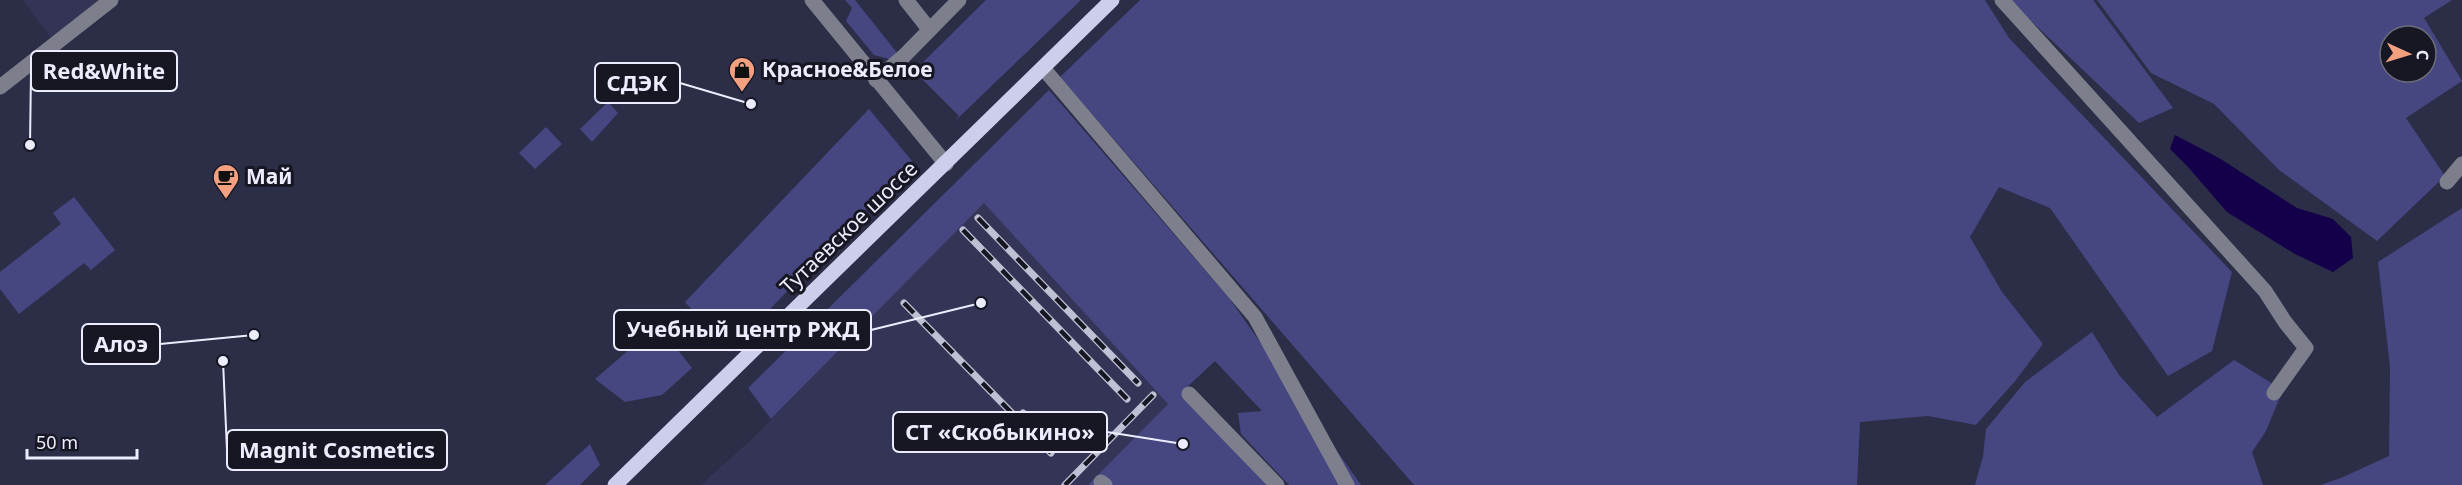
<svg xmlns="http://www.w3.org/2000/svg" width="2462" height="485" font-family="'Noto Sans',sans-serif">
	<rect width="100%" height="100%" fill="#2c2d47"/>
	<g fill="#343556">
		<path d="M23 0H99L51 38Z"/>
		<path d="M984 202 1168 404 1088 485H701L754 437Z"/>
	</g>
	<g fill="#464681" fill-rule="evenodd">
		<path d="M845 0H855L898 54 893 60 874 55 846 21 852 8Z"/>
		<path d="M986 0H1081L953 123 959 116 914 71Z"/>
		<path d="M1140 0H1985L2009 38 2232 272 2212 351 2168 376 2050 208 1999 187 1970 237 2002 292 2043 344 2016 380 1976 425 1928 416 1860 422 1857 485H1414L1060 77Z"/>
		<path d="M2009 0H2093L2173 108 2139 123Z"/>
		<path d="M2097 0H2452L2424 18 2462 81 2406 118 2445 176 2377 241 2279 170 2214 104 2151 73ZM2390 36H2426V72H2390Z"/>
		<path d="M1049 90 1229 298 1361 485H1289L1241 434 1238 413 1262 411 1215 361 1185 389 1279 485H1088L1168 404 984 203 771 419 748 388Z"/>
		<path d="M608 102 618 113 592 142 580 129Z"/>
		<path d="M869 109 912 161 729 352 685 302Z"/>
		<path d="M546 127 562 144 535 169 519 153Z"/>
		<path d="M74 197 115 250 91 270 84 263 19 314 0 289V272L61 224 53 213Z"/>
		<path d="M2462 208V485H2321L2343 477 2389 456 2390 367 2378 262Z"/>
		<path d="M658 325 692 368 662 395 625 402 595 379Z"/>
		<path d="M2092 332 2119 375 2157 417 2234 360 2283 390 2266 431 2252 452 2263 485H1975L1983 456 1986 429 2025 382Z"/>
		<path d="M590 444 600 465 580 485H545Z"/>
	</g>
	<path fill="#14004a" d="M2175 135 2219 158 2297 208 2333 219 2351 237 2353 258 2333 272 2295 254 2227 212 2188 167 2170 149Z"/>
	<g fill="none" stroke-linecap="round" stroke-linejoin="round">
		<g stroke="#7e7f8d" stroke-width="15">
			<path d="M812 0 946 164"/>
			<path d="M906 0 929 29"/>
			<path d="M2002 0 2265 291 2285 322 2306 348 2274 393"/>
			<path d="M1043 68 1255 317 1347 485"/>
			<path d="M876 80 904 56 959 0"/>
			<path d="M0 87 111 0"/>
			<path d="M2447 182 2462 164"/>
			<path d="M1189 394 1277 485"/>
			<path d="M1101 482 1105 485"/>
		</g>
		<path stroke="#ccceeb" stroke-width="15" d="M615 485 1112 0"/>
		<g stroke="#bec0d3" stroke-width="7">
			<g id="rail">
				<path d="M978 218 1138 383"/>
				<path d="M963 230 1127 399"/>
				<path d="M904 303 1051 453"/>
				<path d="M1023 413 1057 442"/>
				<path d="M1065 485 1153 395"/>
			</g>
		</g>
		<use href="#rail" stroke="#161722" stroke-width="4.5" stroke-dasharray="14" stroke-linecap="butt"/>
	</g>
	<defs>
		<g id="shop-pin" transform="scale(1.35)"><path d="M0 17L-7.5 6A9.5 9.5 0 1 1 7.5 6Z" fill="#f2a080" stroke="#161722"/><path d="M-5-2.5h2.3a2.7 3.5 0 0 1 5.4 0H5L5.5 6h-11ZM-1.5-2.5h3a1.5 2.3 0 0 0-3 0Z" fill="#111"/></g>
		<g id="cafe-pin" transform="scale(1.35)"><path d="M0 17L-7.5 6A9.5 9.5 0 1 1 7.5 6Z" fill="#f2a080" stroke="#161722"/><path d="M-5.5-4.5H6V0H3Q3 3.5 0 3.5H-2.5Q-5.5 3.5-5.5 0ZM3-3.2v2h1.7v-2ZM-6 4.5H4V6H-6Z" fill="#111"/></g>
	</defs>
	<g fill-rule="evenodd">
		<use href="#shop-pin" x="742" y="70"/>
		<use href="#cafe-pin" x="226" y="177"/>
	</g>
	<g text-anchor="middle" stroke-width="6" stroke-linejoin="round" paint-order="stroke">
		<g font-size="21" font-weight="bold" fill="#ebedfe" stroke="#161722" text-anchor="start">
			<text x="762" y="77">Красное&amp;Белое</text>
			<text x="246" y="184">Май</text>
		</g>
		<g font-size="21" fill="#ebedfe" stroke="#161722">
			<text transform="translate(849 228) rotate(-44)" y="7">Тутаевское шоссе</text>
		</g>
	</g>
	<path fill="none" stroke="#ebedfe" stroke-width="2" d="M30 145L31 71M751 104L680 83M981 303L871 330M254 335L160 344M1183 444L1107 432M223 361L227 450"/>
	<g fill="#ebedfe" stroke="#161722" stroke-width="2">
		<circle cx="30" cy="145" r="6"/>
		<circle cx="751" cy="104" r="6"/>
		<circle cx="981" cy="303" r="6"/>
		<circle cx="254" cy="335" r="6"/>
		<circle cx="1183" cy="444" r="6"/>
		<circle cx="223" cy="361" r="6"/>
	</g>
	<g fill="#161722" stroke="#ebedfe" stroke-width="2">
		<rect x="31" y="51" width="146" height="40" rx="6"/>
		<rect x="595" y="63" width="85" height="40" rx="6"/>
		<rect x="614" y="310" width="257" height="40" rx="6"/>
		<rect x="82" y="324" width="78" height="40" rx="6"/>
		<rect x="893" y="412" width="214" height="40" rx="6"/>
		<rect x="227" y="430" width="220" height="40" rx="6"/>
	</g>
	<g font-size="22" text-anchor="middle" font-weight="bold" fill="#ebedfe">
		<text x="104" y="79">Red&amp;White</text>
		<text x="637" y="91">СДЭК</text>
		<text x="743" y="337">Учебный центр РЖД</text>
		<text x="121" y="352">Алоэ</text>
		<text x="1000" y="440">СТ «Скобыкино»</text>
		<text x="337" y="458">Magnit Cosmetics</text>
	</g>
	<g transform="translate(2408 54) rotate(94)"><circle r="28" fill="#161722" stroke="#6b6d7a" stroke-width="1.5"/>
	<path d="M0-4.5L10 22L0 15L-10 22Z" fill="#f2a080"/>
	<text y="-9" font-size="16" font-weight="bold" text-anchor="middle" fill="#ebedfe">С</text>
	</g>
	<path d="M27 449v9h110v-9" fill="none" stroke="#ebedfe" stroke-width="3"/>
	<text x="36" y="449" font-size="18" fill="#ebedfe" stroke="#161722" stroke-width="4.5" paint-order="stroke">50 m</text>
</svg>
